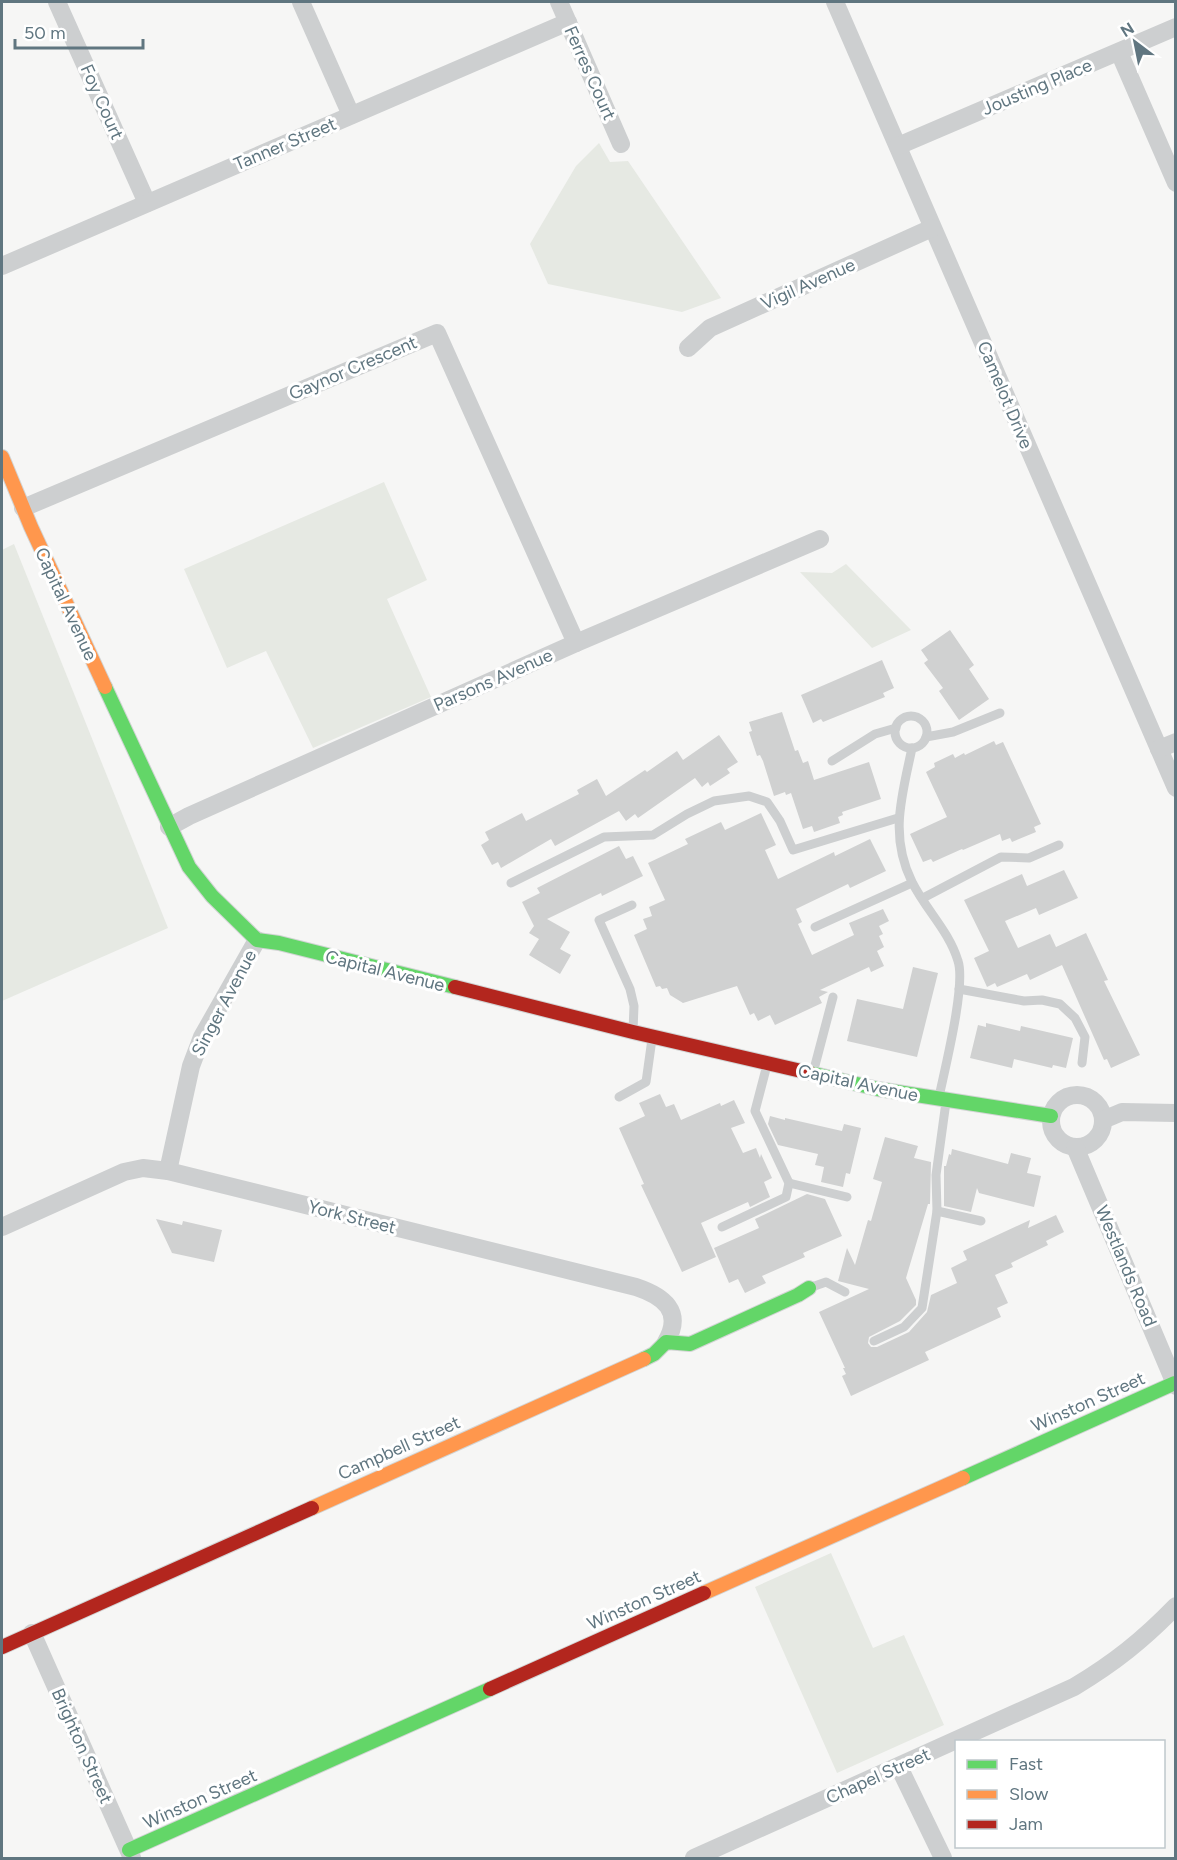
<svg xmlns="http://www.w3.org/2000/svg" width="1177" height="1860" font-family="Figtree,sans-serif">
	<rect width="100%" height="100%" fill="#f6f6f5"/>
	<g fill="#e6e9e3">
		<path d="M599 143 610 162 628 161 721 298 682 312 548 284 530 244 576 166Z"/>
		<path d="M384 482 427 580 387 599 431 697 313 748 266 651 227 668 184 569Z"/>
		<path d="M14 544 168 928 2 1001V550Z"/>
		<path d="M846 564 911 630 872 648 800 572 832 573Z"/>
		<path d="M831 1553 873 1648 904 1635 944 1725 837 1773 755 1587Z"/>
	</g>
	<g fill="#d0d1d1">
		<path d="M950 630 974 665 969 669 989 699 959 720 939 691 943 688 924 663 928 660 921 650Z"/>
		<path d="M882 660 894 688 883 693 885 697 823 722 821 719 813 723 801 695Z"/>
		<path d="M782 712 795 751 798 750 803 763 808 761 814 780 869 762 881 799 842 812 843 815 838 817 840 823 814 832 812 826 803 829 791 793 786 795 785 792 774 796 763 761 760 755 757 756 749 732 752 731 749 722Z"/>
		<path d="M719 735 738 762 727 769 730 773 710 786 708 782 702 787 695 778 638 818 635 814 626 821 619 811 555 846 551 839 501 868 498 862 492 865 481 845 489 840 485 832 522 813 526 821 579 794 577 790 597 779 606 796 645 770 647 772 677 751 683 760Z"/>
		<path d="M994 741 996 745 1003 742 1041 824 1034 827 1036 832 1012 842 1010 838 1002 841 1000 834 963 850 962 849 933 862 931 859 923 862 910 834 947 817 926 772 935 767 934 763 953 754 955 758 964 753 965 755Z"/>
		<path d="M761 813 776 845 765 850 778 879 834 852 835 856 870 839 886 871 850 888 848 884 796 909 802 922 798 924 812 955 854 935 849 923 883 909 889 921 879 926 883 934 879 936 884 947 877 951 884 966 871 972 869 967 820 990 828 992 819 997 822 1003 775 1025 770 1015 758 1021 754 1013 750 1015 737 986 683 1003 670 995 667 988 662 989 660 986 656 987 634 935 647 929 643 919 652 916 649 907 665 900 648 863 688 844 685 839 721 822 725 830Z"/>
		<path d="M619 846 626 859 633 856 643 876 602 896 601 893 547 919 570 932 560 949 571 955 560 974 529 955 539 939 529 933 534 926 522 902 540 893 537 888Z"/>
		<path d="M1064 870 1078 898 1039 915 1036 908 1005 921 1018 948 1050 934 1056 947 1086 933 1108 980 1104 981 1140 1055 1111 1068 1107 1059 1104 1060 1062 965 1030 980 1027 974 997 987 995 983 987 987 974 958 989 951 964 900 1022 874 1027 886Z"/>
		<path d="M913 967 938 973 917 1057 847 1041 857 999 903 1009Z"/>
		<path d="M986 1023 1020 1031 1021 1026 1073 1038 1066 1068 1053 1065 1052 1068 1014 1059 1012 1068 970 1058 978 1025 986 1027Z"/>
		<path d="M660 1094 666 1107 674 1104 681 1120 720 1103 721 1106 734 1100 745 1123 731 1128 743 1153 756 1148 760 1158 761 1154 772 1178 764 1182 770 1197 750 1207 748 1202 701 1223 716 1257 682 1272 641 1185 644 1184 619 1128 645 1116 639 1103Z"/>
		<path d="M770 1116 785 1120V1118L842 1131 844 1124 861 1128 850 1174 846 1173 843 1187 821 1182 824 1167 815 1165 818 1154 778 1145 768 1124Z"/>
		<path d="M885 1137 918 1146 914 1158 931 1162 930 1204H928L906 1278 916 1300V1305L900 1321 869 1337 868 1343 871 1347H877L909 1332 927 1312 931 1295 957 1283 951 1268 967 1260 963 1251 1030 1220 1028 1228 1056 1215 1064 1232 1046 1241 1048 1245 1011 1263 1013 1267 995 1275 1008 1303 997 1308 1001 1317 925 1352 929 1360 851 1396 842 1376 846 1374 843 1368H845L819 1312 869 1289 838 1281 847 1248 855 1265 868 1220 871 1221 882 1182 873 1179Z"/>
		<path d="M952 1149 1008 1164 1011 1153 1031 1158 1027 1173 1041 1176 1034 1207 979 1193 977 1188 971 1212 944 1206V1166H946L949 1154 951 1155Z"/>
		<path d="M807 1194 825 1199 842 1236 803 1253 805 1257 762 1276 766 1283 745 1293 738 1279 729 1283 714 1248 759 1228 755 1219Z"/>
		<path d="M156 1219 182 1225 183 1221 222 1230 214 1262 172 1253Z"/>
	</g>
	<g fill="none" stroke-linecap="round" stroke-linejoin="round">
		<g stroke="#d2d4d4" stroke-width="16">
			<g id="fast">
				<path d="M105 687 189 867 212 896 257 940 279 943 455 987"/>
				<path d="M810 1073 878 1089 1051 1116"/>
				<path d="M644 1359 654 1354 666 1342 690 1344 798 1295 809 1288"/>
				<path d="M963 1478 1175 1383"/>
				<path d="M129 1850 490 1689"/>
			</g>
		</g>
		<g stroke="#d2d4d4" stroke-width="16">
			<g id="slow">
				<path d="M2 457 31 527 105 687"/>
				<path d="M312 1508 644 1359"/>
				<path d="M704 1593 963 1478"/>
			</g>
		</g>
		<g stroke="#d2d4d4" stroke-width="16">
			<g id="jam">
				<path d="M455 987 633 1032 810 1073"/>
				<path d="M2 1647 312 1508"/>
				<path d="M490 1689 704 1593"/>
			</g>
		</g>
		<g stroke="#cdcfd0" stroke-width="9">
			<circle cx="911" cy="732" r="16"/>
			<path d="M926 737 953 732 1000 713"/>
			<path d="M912 748C902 796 889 835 912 882 926 910 949 931 958 961 966 985 945 1068 939 1097"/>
			<path d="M832 761 875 734 896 728"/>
			<path d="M511 883 604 837 653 835 687 814 714 801 749 796 767 802 780 821 793 850 898 818"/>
			<path d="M923 898 1001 857 1029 858 1059 845"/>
			<path d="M632 905 599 920 630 989 634 1006 633 1031"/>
			<path d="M815 927 912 883"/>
			<path d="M959 989 1024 1001 1042 1000 1060 1004 1075 1018 1085 1037 1082 1063"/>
			<path d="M813 1073 833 997"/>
			<path d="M619 1097 646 1082 652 1039"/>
			<path d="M789 1183 847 1197"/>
			<path d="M937 1211 981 1221"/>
			<path d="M722 1227 786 1197 789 1183 755 1111 767 1065"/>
			<path d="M809 1288 826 1282 845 1292"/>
			<path d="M874 1341 904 1327 922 1308 937 1211 936 1175 946 1102"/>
		</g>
		<g stroke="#cdcfd0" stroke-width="18">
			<path d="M57 2 147 203"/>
			<path d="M301 2 351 115"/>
			<path d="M559 2 621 144"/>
			<path d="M835 2 1176 788"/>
			<path d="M1119 52 1176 183"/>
			<path d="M898 146 1176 27"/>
			<path d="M2 266 568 22"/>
			<path d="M688 348 710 328 932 228"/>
			<path d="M23 508 437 333 576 643"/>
			<path d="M1159 749 1176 742"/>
			<path d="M169 827 189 816 576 643 820 539"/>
			<circle cx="1077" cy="1121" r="26"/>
			<path d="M1103 1120 1122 1112 1176 1113"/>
			<path d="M1075 1147 1176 1386"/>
			<path d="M168 1171 191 1066 202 1037 257 940"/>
			<path d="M2 1227 124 1172 143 1168 168 1171 636 1287C663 1296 684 1311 666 1342"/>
			<path d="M32 1633 132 1858"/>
			<path d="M899 1767 943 1858"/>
			<path d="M694 1858 1074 1687C1114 1663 1143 1640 1176 1606"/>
		</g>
		<use href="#fast" stroke="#63d668" stroke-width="14"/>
		<use href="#slow" stroke="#ff974d" stroke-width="14"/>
		<use href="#jam" stroke="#b3261e" stroke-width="14"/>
	</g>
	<g text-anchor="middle" stroke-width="6" stroke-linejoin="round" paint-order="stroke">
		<g font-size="18" fill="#607680" stroke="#fff">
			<text transform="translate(590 73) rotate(66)" y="6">Ferres Court</text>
			<text transform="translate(1037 87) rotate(-23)" y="6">Jousting Place</text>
			<text transform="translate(102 102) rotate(66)" y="6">Foy Court</text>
			<text transform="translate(285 144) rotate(-23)" y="6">Tanner Street</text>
			<text transform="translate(808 284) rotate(-24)" y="6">Vigil Avenue</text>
			<text transform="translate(353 368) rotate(-23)" y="6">Gaynor Crescent</text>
			<text transform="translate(1005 395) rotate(67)" y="6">Camelot Drive</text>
			<text transform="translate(66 604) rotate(65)" y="6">Capital Avenue</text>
			<text transform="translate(493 680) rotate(-24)" y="6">Parsons Avenue</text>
			<text transform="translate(385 971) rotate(14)" y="6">Capital Avenue</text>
			<text transform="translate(224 1003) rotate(-62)" y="6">Singer Avenue</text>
			<text transform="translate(858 1083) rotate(12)" y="6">Capital Avenue</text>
			<text transform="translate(352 1217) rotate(14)" y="6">York Street</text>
			<text transform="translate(1126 1266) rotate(67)" y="6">Westlands Road</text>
			<text transform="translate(1088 1402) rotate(-24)" y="6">Winston Street</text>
			<text transform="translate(399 1448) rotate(-24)" y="6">Campbell Street</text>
			<text transform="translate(644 1600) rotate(-24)" y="6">Winston Street</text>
			<text transform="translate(82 1746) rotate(66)" y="6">Brighton Street</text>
			<text transform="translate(878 1776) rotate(-24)" y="6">Chapel Street</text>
			<text transform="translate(200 1799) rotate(-24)" y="6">Winston Street</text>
		</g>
	</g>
	<rect width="1177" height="1860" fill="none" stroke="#607680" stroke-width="6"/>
	<rect x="955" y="1740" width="210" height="108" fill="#ffffff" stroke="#bfc8cc" stroke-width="1.5"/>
	<rect x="967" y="1760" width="30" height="9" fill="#63d668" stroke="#bfc8cc" stroke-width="1.5"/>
	<text x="1009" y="1770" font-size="18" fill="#607680">Fast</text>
	<rect x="967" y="1790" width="30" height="9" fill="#ff974d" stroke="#bfc8cc" stroke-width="1.5"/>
	<text x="1009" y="1800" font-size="18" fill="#607680">Slow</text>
	<rect x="967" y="1820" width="30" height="9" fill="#b3261e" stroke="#bfc8cc" stroke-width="1.5"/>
	<text x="1009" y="1830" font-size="18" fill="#607680">Jam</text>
	<g transform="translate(1135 42) rotate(328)" stroke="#ffffff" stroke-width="4.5" paint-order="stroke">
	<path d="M0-4.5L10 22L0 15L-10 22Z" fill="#607680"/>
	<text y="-9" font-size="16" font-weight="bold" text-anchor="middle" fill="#607680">N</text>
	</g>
	<path d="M15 39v9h128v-9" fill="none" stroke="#607680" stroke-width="3"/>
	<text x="24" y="39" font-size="18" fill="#607680" stroke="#ffffff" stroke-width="4.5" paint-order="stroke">50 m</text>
</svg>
